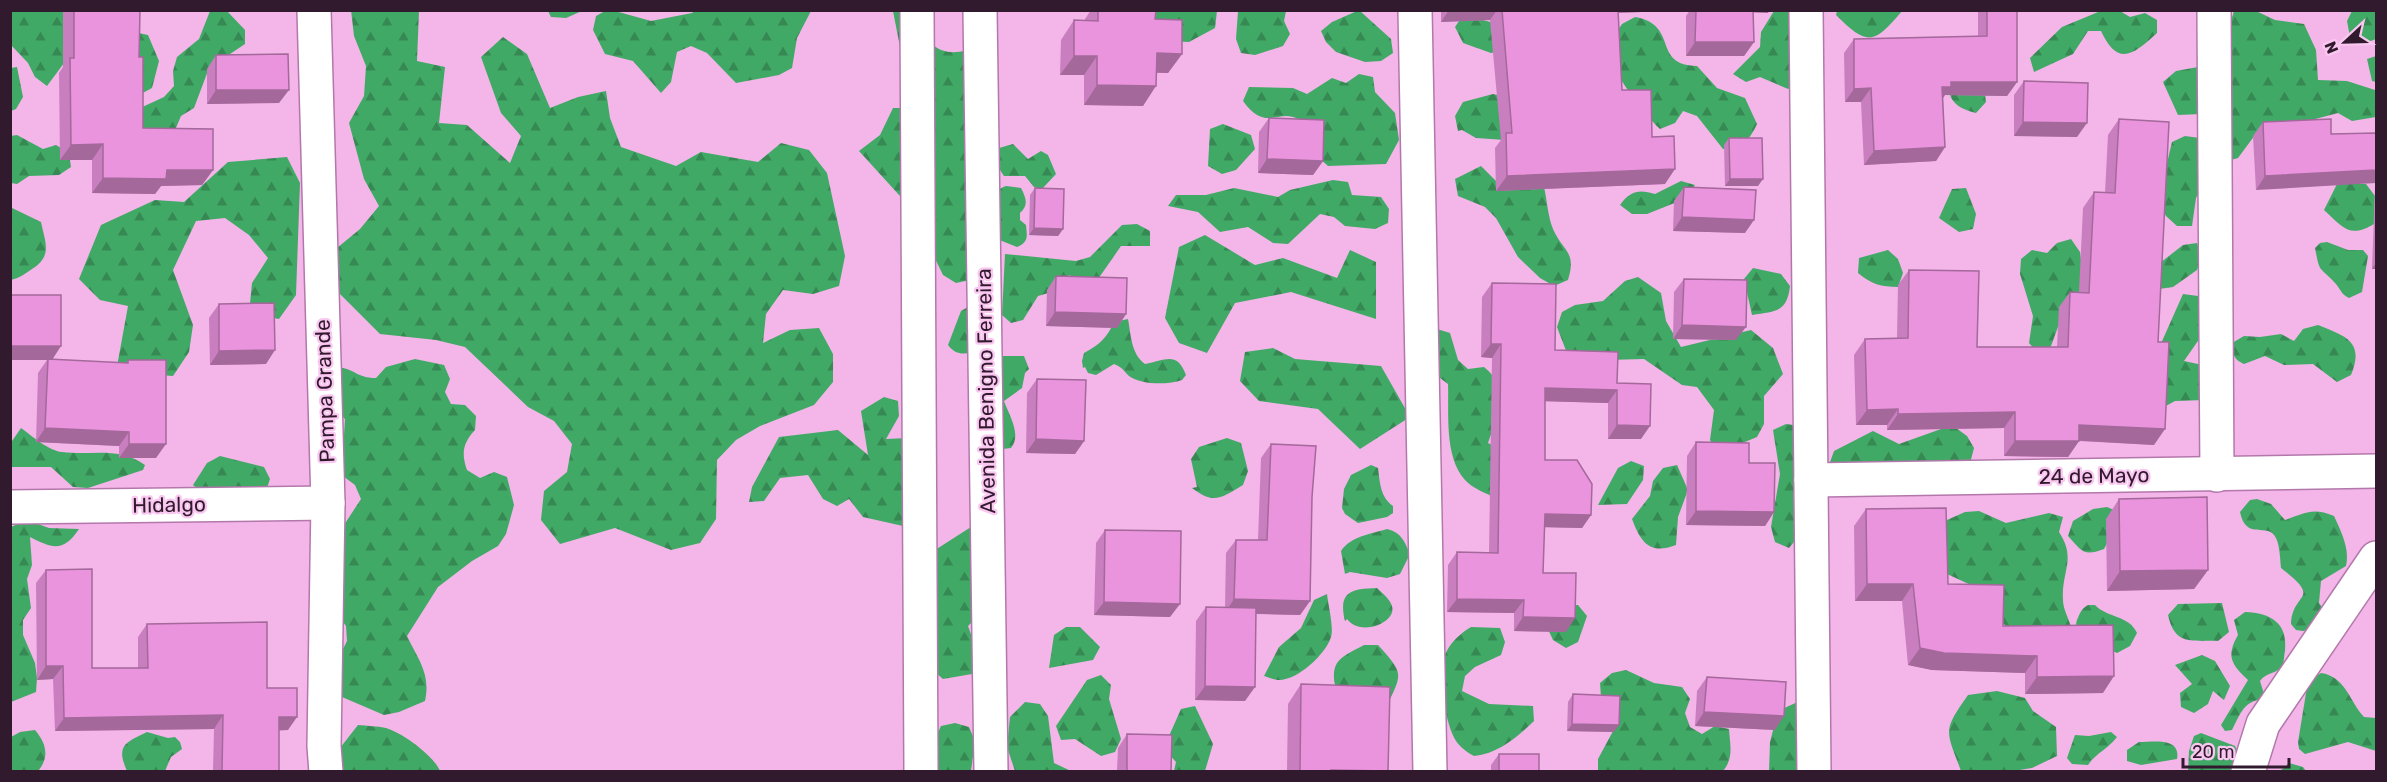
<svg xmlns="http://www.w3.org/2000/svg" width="2387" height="782" font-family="Rubik,sans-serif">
	<defs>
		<pattern id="forest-firs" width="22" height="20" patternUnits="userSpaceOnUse" patternTransform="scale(1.5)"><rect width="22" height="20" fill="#41a966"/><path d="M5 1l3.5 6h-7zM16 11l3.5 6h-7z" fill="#378954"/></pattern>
	</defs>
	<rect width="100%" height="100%" fill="#f4b5e9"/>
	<g fill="url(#forest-firs)">
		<path d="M351 10 419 11 417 61 445 67 439 123 467 125 510 163 521 136 501 113 481 57 503 37 527 54 550 108 578 97 606 91 610 118 621 147 676 166 701 152 758 162 781 143 809 150 827 173 845 256 839 286 813 294 783 290 766 314 763 343 790 330 819 328 833 354V382L814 405 760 426 736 440 717 460 716 519 700 543 671 550 615 528 560 544 541 520 544 491 567 472 572 444 554 421 528 407 465 347 436 340 380 334 338 292 337 248 360 229 379 206 364 179 349 123 364 96 366 66 354 36Z"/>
		<path d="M2103 10 2120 11 2130 17 2145 13 2157 20V33C2134 54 2118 68 2101 31H2088L2073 54 2034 72 2030 58 2062 27Z"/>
		<path d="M10 11H68L78 20 148 35 159 61 152 88 139 95 73 51 47 86 35 77 28 63 11 45Z"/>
		<path d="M210 11H227L245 30V44L209 68 194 108 181 116 170 142 126 133 138 109 164 97 174 86 173 71 177 57 199 39Z"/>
		<path d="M548 11H582L566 18 551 17Z"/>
		<path d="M605 11H615L651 21 692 13 694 11H811L797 38 792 68 779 75 736 83 707 53 691 46 677 52 671 82 661 93 633 61 605 54 593 30 596 16Z"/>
		<path d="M893 11H925L901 52Z"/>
		<path d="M1143 11H1217L1215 28 1189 42 1162 41Z"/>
		<path d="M1238 11H1286L1284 21 1290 34 1283 46 1255 55 1241 53 1236 39Z"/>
		<path d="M1357 11H1360L1391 39 1393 53 1381 61 1365 62 1336 52 1326 42 1321 31 1332 22Z"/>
		<path d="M1774 11 1789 12 1798 39 1800 81 1788 89 1760 77 1746 82 1733 74 1760 47 1761 32Z"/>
		<path d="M1837 11V10L1902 11C1874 44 1868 47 1836 15Z"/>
		<path d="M2234 11H2256L2275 20 2304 24 2316 50 2318 80 2347 81 2375 90 2376 117 2352 121 2338 113 2255 135 2238 158 2224 162 2230 24Z"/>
		<path d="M2352 11H2376V39L2363 44 2350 37 2347 21Z"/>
		<path d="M1463 15 1506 26 1505 50 1491 53 1463 43 1455 27Z"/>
		<path d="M1635 17C1680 25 1651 65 1697 66L1717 88 1745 98 1757 124C1748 143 1743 146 1723 149L1697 116 1683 111 1675 123 1660 129C1641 111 1612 72 1607 48L1622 24Z"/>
		<path d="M930 43C948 58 961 51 983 47L970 280 956 283 943 275 910 207 859 151 880 135 893 108H922Z"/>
		<path d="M2376 56V82L2372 81 2367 59Z"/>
		<path d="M1980 59 1986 102 1976 113C1949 106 1950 97 1945 73Z"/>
		<path d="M17 67 23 97 16 109 11 111V68Z"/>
		<path d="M2198 67 2201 114 2178 115 2163 82 2176 71Z"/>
		<path d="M1359 74 1373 77 1375 92 1395 113 1399 140 1386 164 1328 166C1325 163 1319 159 1317 156 1308 143 1313 128 1298 119 1278 108 1266 133 1243 101L1249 87 1293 88 1307 94 1332 78 1346 83Z"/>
		<path d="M1493 94 1507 97 1505 140 1476 138 1462 130 1458 131 1455 116 1463 102Z"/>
		<path d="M1223 124 1251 135 1255 149 1236 170 1222 174 1208 166 1210 129Z"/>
		<path d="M17 135 43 149 56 145 69 153 71 167 59 175 29 176 17 184 11 183 10 136Z"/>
		<path d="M2185 136 2200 138 2216 159 2196 198 2192 226H2177L2166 216 2158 201 2172 142Z"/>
		<path d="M1013 144 1028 159 1041 151 1048 155 1056 174 1042 189 1034 187 1025 176H1004L1000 170 999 148Z"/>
		<path d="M287 157 300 183 296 295 279 319 249 314 252 283 268 258 249 235 225 218 196 221 173 270 193 325 189 352 173 376 116 372 128 306 100 300 79 279 101 225 155 200 184 202 228 162Z"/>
		<path d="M1481 166 1502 187H1544C1547 200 1548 217 1553 229 1563 252 1577 251 1568 280L1554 286 1540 278 1518 257 1496 218 1485 207 1458 196 1455 179Z"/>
		<path d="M1333 180 1348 182 1352 195 1381 197 1389 209 1388 223 1375 229 1345 226 1334 217 1320 214 1288 244 1273 243 1248 227 1220 232 1198 212 1168 206 1176 195H1206L1234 188 1278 197 1290 190Z"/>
		<path d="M1681 181 1695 185 1687 198 1647 214H1632L1620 205C1630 191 1639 189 1655 194Z"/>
		<path d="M2337 184H2366L2375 196 2374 224C2349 239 2343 227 2324 210Z"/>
		<path d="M1006 186 1021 188C1026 198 1029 205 1020 213V220L1026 225C1027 236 1029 242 1017 247L997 239C998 235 1000 229 1000 224 1001 209 982 195 1006 186Z"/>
		<path d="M1966 188 1976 214 1973 229 1959 232 1939 218 1952 189Z"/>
		<path d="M10 207 41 222C45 242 53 256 32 269 25 274 19 278 11 280Z"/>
		<path d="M1137 224 1150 231V246H1121L1096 282 1082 283 1069 275 1066 288 1038 296 1023 320 1011 323 1002 315 1005 254 1076 261 1090 257 1122 225Z"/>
		<path d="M1205 235 1255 265 1283 258 1337 278 1350 250 1376 262V319L1291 292 1235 303 1207 353 1179 343 1165 318 1179 247Z"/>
		<path d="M2071 239 2080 252 2082 267 2125 263 2062 316 2051 346 2039 354 2029 343 2033 316 2020 274 2021 259 2032 250 2047 253 2057 243Z"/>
		<path d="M2327 242 2348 250H2363L2368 256 2362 292 2349 298C2341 294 2341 290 2336 284 2319 265 2320 275 2315 248L2320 243Z"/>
		<path d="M2197 243 2202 257 2197 270 2173 287 2159 289 2160 263 2183 245Z"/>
		<path d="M1888 250 1898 259 1903 273 1898 287C1881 287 1871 284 1858 273L1859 258Z"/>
		<path d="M1753 268 1781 274 1790 286C1787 313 1775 311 1752 315L1744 279Z"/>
		<path d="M1638 277 1661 293 1666 321 1681 347 1751 330 1773 348 1783 374 1764 396V424L1757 437 1718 453 1710 440 1714 410 1697 387 1682 385 1644 359 1570 361 1557 327 1562 312 1575 305 1603 301 1625 281Z"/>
		<path d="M2183 294 2198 296 2200 338 2184 361 2212 367 2205 400 2175 401 2164 407 2159 348Z"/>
		<path d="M968 307 974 309 980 350C967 354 957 357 948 345L961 311Z"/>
		<path d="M1128 319C1131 335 1131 354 1145 364 1166 360 1177 351 1186 375L1182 380C1168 385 1141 385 1129 376 1124 371 1122 367 1114 364L1096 375 1088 373 1085 367 1083 368 1082 361 1084 353C1099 345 1107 338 1114 322Z"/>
		<path d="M2318 325C2345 336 2365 341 2351 375L2337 382 2313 364 2284 365 2265 356 2244 364C2233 359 2233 354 2232 343L2244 336 2260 337 2281 334 2294 341 2303 329Z"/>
		<path d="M1437 329 1450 333 1458 360 1468 369 1484 367C1512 389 1498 415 1488 443L1501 449 1494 497C1485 493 1472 488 1465 480 1444 457 1449 414 1448 384L1436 375Z"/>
		<path d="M1273 348 1295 359 1381 366 1410 417 1360 449 1318 409 1259 401 1240 381 1245 352Z"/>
		<path d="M1001 356H1024L1029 369 1025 373 1022 388 1004 401C1009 415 1022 435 1011 448L1003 449 981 441Z"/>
		<path d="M415 359 444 365 450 379 445 392 451 404 465 405 476 416 475 430C463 443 461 453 467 470L480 478 494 472 507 477 514 505 506 534 498 546 472 561 438 587 407 636C418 659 431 674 425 701L399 712 384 715 342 697 336 699 333 669 347 641 346 626 337 614 339 539 344 525 361 499 355 485 343 476 337 449 344 435 345 419 335 409 337 367C356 369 356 378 376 378L386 367Z"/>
		<path d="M884 397 898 401 899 416 886 439 929 437 903 526 863 517 849 499 837 506 823 499 808 475 780 478 764 501 749 502 752 487 779 437 838 430 868 455 861 411Z"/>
		<path d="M1786 424 1801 426 1805 439 1793 496 1798 537 1789 548 1775 542 1771 527 1780 474 1773 430Z"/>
		<path d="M21 428C32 436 49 451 62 452 93 456 117 446 145 465L143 470 88 488 73 487 51 467H11L10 444Z"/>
		<path d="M1956 428 1967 436 1974 448 1967 475 1829 465 1834 451 1873 431 1899 444 1941 429Z"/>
		<path d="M1227 438 1241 443 1248 471 1243 485C1221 498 1214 505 1192 488L1197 487 1191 459 1199 447Z"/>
		<path d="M220 456 264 467 270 479 265 494 205 495 193 485 207 463Z"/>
		<path d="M1631 461 1644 466 1643 480 1627 504 1598 505 1618 468Z"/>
		<path d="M1371 465 1378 468C1380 482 1380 497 1393 506V513L1387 517 1358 523 1345 514 1342 508 1344 489 1351 475Z"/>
		<path d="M1677 465 1688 490 1678 517 1676 545C1650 555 1641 543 1632 519L1650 496 1653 481 1663 468Z"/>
		<path d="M2257 499 2271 504 2285 520C2305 513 2313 507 2334 516 2341 531 2350 549 2346 566L2321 581 2319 603 2328 615 2325 627 2303 631 2296 630 2291 624C2292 591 2324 601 2281 568 2280 559 2280 546 2276 538 2268 521 2246 542 2240 512L2250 500Z"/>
		<path d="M2107 507 2114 510 2118 523 2104 549C2083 557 2082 551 2068 536L2073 521 2093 509Z"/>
		<path d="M1979 511 2006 523 2049 513 2063 517 2059 532C2077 559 2061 572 2063 600 2063 609 2069 619 2071 627L2023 640 1988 611 1973 586 1932 567 1938 524 1965 512Z"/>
		<path d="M20 523H35L49 528 79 529C63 553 52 548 30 537L32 565 27 579 31 608 23 620V635L35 663 37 678 36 692 11 702V527Z"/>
		<path d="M971 527 978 616 968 626 982 665 972 674 943 679 920 659 921 559Z"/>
		<path d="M1387 529C1401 532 1405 542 1410 554L1400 574 1387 578 1350 572 1345 574 1341 551C1351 536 1371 534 1387 529Z"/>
		<path d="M1377 588C1382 593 1390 599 1392 606 1397 623 1360 637 1347 619L1345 621C1338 591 1351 589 1377 588Z"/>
		<path d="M1327 594C1328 604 1334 628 1331 637 1326 654 1297 681 1278 680 1274 680 1268 677 1264 676L1279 647 1301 628 1314 600Z"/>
		<path d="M2222 603 2229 632 2218 641C2191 640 2175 646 2168 615L2178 604Z"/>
		<path d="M1563 605H1578L1587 616 1578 642 1566 648 1553 640 1547 627Z"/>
		<path d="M2088 605H2095C2107 618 2129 615 2137 633L2130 646 2117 653C2105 647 2070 637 2077 620 2080 613 2081 609 2088 605Z"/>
		<path d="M2245 612C2271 613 2288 623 2285 651 2284 655 2284 662 2283 665 2278 674 2266 672 2260 681L2264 694 2259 700C2243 702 2239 717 2232 730L2225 731 2221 725 2248 680C2231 664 2226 656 2238 635L2234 620Z"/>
		<path d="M1066 627H1080L1100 647 1093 660 1049 668 1054 635Z"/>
		<path d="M1471 627 1500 628 1505 642 1501 655 1475 667 1465 676 1462 691 1489 704 1533 706 1534 721C1516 738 1499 753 1474 756 1454 745 1452 735 1446 714 1436 679 1436 648 1471 627Z"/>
		<path d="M1364 645H1378C1404 674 1403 673 1386 707L1372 711 1335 685C1330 659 1344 656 1364 645Z"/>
		<path d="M2202 655 2215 661 2230 686 2224 700 2213 691 2208 704 2194 713 2181 707 2180 693 2192 684 2175 665Z"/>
		<path d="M1626 670 1654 683 1682 687 1690 699 1685 713 1690 727 1702 734 1715 726 1729 729C1730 745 1734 758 1723 771L1598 772V759L1619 720 1601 697 1600 683 1612 673Z"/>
		<path d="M2321 673C2345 676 2350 702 2364 717L2376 718V751L2348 742 2305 754 2299 749 2298 742 2308 681Z"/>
		<path d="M1101 675 1111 685 1109 699 1121 739 1115 752 1101 756 1075 739 1061 740 1056 726 1087 680Z"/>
		<path d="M1997 691 2025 698 2033 711 2056 727 2057 756 2032 768 2007 772 1961 771C1946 730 1942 732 1968 695Z"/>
		<path d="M1804 699 1810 771 1769 772 1770 742 1778 711Z"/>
		<path d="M1025 702 1040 704 1048 716 1054 763 1071 771H1015L1007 747 1010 717Z"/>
		<path d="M1195 706 1213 744 1205 771H1174L1176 762 1166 751 1169 736 1181 709Z"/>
		<path d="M955 723 969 727 975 741 971 771H932L928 754 941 726Z"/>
		<path d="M358 725C367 726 377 726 386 728 403 733 434 756 440 771L329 772 340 748Z"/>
		<path d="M35 730C46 743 50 757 38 771H11V737L20 732Z"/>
		<path d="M147 732 168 738 175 737 180 742 182 749 171 757 165 771H127C116 746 124 743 147 732Z"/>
		<path d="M2111 732 2117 737C2108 749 2096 753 2088 765L2072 764 2067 758 2075 735 2089 736Z"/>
		<path d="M2201 733 2235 746 2241 759 2237 771 2188 772 2189 751 2194 736Z"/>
		<path d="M2139 742C2154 742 2181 737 2177 759L2141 765 2127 761V750Z"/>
		<path d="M2289 763 2303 767 2306 771H2280Z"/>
	</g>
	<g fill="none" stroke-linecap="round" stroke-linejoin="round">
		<g stroke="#b378ab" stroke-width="36">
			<g id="street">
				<path d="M314 10 328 503 324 746 326 772"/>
				<path d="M917 10 921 772"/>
				<path d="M980 10 991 772"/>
				<path d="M1415 10 1430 772"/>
				<path d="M1806 10 1814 772"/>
				<path d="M2214 10 2217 475"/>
				<path d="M1811 480 2376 471"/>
				<path d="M10 507 328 503"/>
				<path d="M2248 772 2263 724 2376 558"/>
			</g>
		</g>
		<use href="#street" stroke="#fff" stroke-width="33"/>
	</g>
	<g fill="#c97fbf">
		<path d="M63 10H140L139 57 143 128 213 170 202 185 161 186 155 194 92 193V160H60L59 73 63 67Z"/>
		<path d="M1091 10H1156L1155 19 1182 54 1168 73H1157L1143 106 1084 105V75H1060L1061 40 1074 20 1085 21V19Z"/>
		<path d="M1441 10H1644L1642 12 1618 13 1622 90 1652 137 1665 184 1496 191 1495 148 1501 140 1490 20 1441 22Z"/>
		<path d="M1690 10H1769L1768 13 1753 12 1754 42 1744 56H1686V16Z"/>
		<path d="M1979 10H2017V82L2007 96 1945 95 1943 98 1945 147 1936 161 1864 165 1861 102H1845L1844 53 1854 39 1978 36V13Z"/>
		<path d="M216 55 279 103 207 104V69Z"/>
		<path d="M2024 81 2077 137 2014 136V95Z"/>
		<path d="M1269 118 1323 161 1313 175 1258 173 1259 132Z"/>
		<path d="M2119 119 2158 342 2154 445 2079 441 2068 457 2004 456V428L1887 430V425H1856L1854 355 1865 339 1897 338 1898 285 1909 270 1977 347H2057L2059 307 2070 292H2079L2083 208 2094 192 2105 193 2108 135Z"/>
		<path d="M2331 119 2256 190 2253 136 2263 122Z"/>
		<path d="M1729 138 1758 186H1725L1724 145Z"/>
		<path d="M2376 184V269H2372L2375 187Z"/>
		<path d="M1684 187 1745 233 1673 231 1674 201Z"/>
		<path d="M1035 188 1063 229 1058 236 1029 235 1030 195Z"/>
		<path d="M1056 276 1126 314 1117 328 1046 326 1047 290Z"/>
		<path d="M1684 279 1736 340 1673 339 1674 292Z"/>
		<path d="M1492 283 1555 350 1617 383 1641 439H1608V403L1545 401V460L1591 515 1582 528 1544 527 1543 573 1566 632 1514 631V613L1447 612 1448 565 1457 552 1489 553 1492 358 1481 357 1482 297Z"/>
		<path d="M219 304 266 364 210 365 209 318Z"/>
		<path d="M47 360 126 363 128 360 156 458H119V446L36 442 38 373Z"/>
		<path d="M1037 379 1084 441 1075 454 1026 453 1027 393Z"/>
		<path d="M1696 442 1749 463 1774 512 1765 526 1686 525 1687 456Z"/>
		<path d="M1271 444 1312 497 1310 601 1300 615 1256 614 1245 701 1195 700 1196 621 1206 607 1225 608 1226 553 1236 540H1258L1261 458Z"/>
		<path d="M2119 499 2208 570 2194 589 2107 591 2106 519Z"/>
		<path d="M1866 509 1948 584 2003 626 2103 693 2025 694V673L1932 670 1908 665 1902 601H1855L1854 526Z"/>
		<path d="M1105 530 1170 617 1094 615 1096 543Z"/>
		<path d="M46 570 92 668H138V637L147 624 267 688 288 730H279V771H213L214 729 55 731 53 679 37 680 36 583Z"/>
		<path d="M1707 677 1775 730 1695 726 1697 691Z"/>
		<path d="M1301 684 1388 771H1287L1288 704Z"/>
		<path d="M1573 694 1614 732 1567 731 1568 702Z"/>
		<path d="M1127 734 1171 771H1117L1118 748Z"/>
		<path d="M1499 754 1539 771H1491V765Z"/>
	</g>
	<g fill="#a4689b">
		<path d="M1449 10H1497L1490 20 1441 22Z"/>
		<path d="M1608 10H1644L1642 12 1606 13Z"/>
		<path d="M1744 10H1769L1768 13 1744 12Z"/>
		<path d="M1695 42H1754L1744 56H1686Z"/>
		<path d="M1157 53 1182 54 1168 73 1144 72Z"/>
		<path d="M1074 56H1097L1084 75H1060Z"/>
		<path d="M1951 82H2017L2007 96 1945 95 1941 101 1942 87Z"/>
		<path d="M1097 85 1156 86 1143 106 1084 105Z"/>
		<path d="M1871 88 1861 102H1845L1854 89Z"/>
		<path d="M216 90H289L279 103 207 104Z"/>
		<path d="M2023 122 2087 123 2077 137 2014 136Z"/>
		<path d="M103 144 92 160H60L71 145Z"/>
		<path d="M1945 147 1936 161 1864 165 1874 151Z"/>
		<path d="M1267 159 1323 161 1313 175 1258 173Z"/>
		<path d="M1675 169 1665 184 1496 191 1507 176Z"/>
		<path d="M167 170H213L202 185 161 186 155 194 92 193 103 178Z"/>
		<path d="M2376 170V183L2256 190 2265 176Z"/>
		<path d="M1730 179H1763L1758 186H1725Z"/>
		<path d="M1682 217 1754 220 1745 233 1673 231Z"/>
		<path d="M1034 228 1063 229 1058 236 1029 235Z"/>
		<path d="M2376 263V269H2372Z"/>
		<path d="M1055 312 1126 314 1117 328 1046 326Z"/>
		<path d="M1682 325 1746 327 1736 340 1673 339Z"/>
		<path d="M1491 344H1501L1492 358 1481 357Z"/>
		<path d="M10 346H61L52 360H10Z"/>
		<path d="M275 350 266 364 210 365 219 351Z"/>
		<path d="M1545 388 1617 390 1608 403 1536 401Z"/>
		<path d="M1898 409 1887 425H1856L1867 410Z"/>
		<path d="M2015 412 2004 428 1887 430 1898 414Z"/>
		<path d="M1617 425 1650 426 1641 439H1608Z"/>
		<path d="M2079 425 2165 429 2154 445 2068 440Z"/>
		<path d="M45 428 129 432 119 446 36 442Z"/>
		<path d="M1036 439 1084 441 1075 454 1026 453Z"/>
		<path d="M2015 441H2079L2068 457 2004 456Z"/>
		<path d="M129 444H166L156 458H119Z"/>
		<path d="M1696 511 1774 512 1765 526 1686 525Z"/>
		<path d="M1545 514 1591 515 1582 528 1536 527Z"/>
		<path d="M2208 570 2194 589 2107 591 2120 571Z"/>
		<path d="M1867 584H1913L1902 601H1855Z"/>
		<path d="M1234 599 1310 601 1300 615 1225 613Z"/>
		<path d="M1457 599 1524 600 1514 613 1447 612Z"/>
		<path d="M1104 602 1180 604 1170 617 1094 615Z"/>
		<path d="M1523 617 1575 618 1566 632 1514 631Z"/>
		<path d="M1920 648 2037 656 2025 673 1932 670 1908 665Z"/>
		<path d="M46 666H63L53 679 37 680Z"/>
		<path d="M2114 676 2103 693 2025 694 2037 677Z"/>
		<path d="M1205 686 1255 687 1245 701 1195 700Z"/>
		<path d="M1704 712 1784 716 1775 730 1695 726Z"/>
		<path d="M223 715 214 729 55 731 64 718Z"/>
		<path d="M279 717H297L288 730 270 731Z"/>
		<path d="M1572 724 1619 725 1614 732 1567 731Z"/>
		<path d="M1331 770 1388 771H1330Z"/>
	</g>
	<g fill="#ea94de" stroke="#a4689b" stroke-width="1.5">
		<path d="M74 10H140L139 57H143V128L213 129V170H167L166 179 103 178V144L71 145 70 58H74Z"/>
		<path d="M1098 10H1156L1155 19 1182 20V54L1157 53 1156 86 1097 85V56H1074V20L1098 21Z"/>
		<path d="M1502 10H1618L1622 90H1651L1652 137 1674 136 1675 169 1507 176 1506 133H1512Z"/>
		<path d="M1696 10H1753L1754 42H1695Z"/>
		<path d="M1987 10H2017V82H1951V87H1942L1945 147 1874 151 1871 88 1854 89V39L1987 36Z"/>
		<path d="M288 54 289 90H216V55Z"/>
		<path d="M2024 81 2088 83 2087 123 2023 122Z"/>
		<path d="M1269 118 1324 120 1323 161 1267 159Z"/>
		<path d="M2119 119 2169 122 2158 342H2169L2165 429 2079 425V441H2015V412L1898 414V409L1867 410 1865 339 1908 338 1909 270 1979 271 1977 347H2068L2070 292 2089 293 2094 192 2115 193Z"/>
		<path d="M2331 119V134L2376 133V170L2265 176 2263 122Z"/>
		<path d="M1729 138H1762L1763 179H1730Z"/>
		<path d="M1684 187 1756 190 1754 220 1682 217Z"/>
		<path d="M1035 188 1064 189 1063 229 1034 228Z"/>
		<path d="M1056 276 1127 278 1126 314 1055 312Z"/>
		<path d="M1684 279 1747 280 1746 327 1682 325Z"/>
		<path d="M1492 283 1556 284 1555 350 1618 352 1617 383 1651 384 1650 426 1617 425V390L1545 388V460H1577L1592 484 1591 515 1545 514 1543 573H1576L1575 618 1523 617 1524 600 1457 599V552L1498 553 1501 344H1491Z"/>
		<rect x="10" y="295" width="51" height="51"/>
		<path d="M274 303 275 350 219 351V304Z"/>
		<path d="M48 359 128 363V360H166V444H129V432L45 428Z"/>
		<path d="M1037 379 1086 380 1084 441 1036 439Z"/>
		<path d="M1696 442 1749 443V463H1775L1774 512 1696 511Z"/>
		<path d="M1271 444 1316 446 1312 497 1310 601 1234 599 1236 540H1267Z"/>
		<path d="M2207 497 2208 570 2120 571 2119 499Z"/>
		<path d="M1946 508 1948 584 2004 585 2003 626 2113 625 2114 676 2037 677V656L1944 653 1920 648 1913 584H1867L1866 509Z"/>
		<path d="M1105 530 1181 531 1180 604 1104 602Z"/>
		<path d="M92 569V668H148L147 624 267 622V688H297V717H279V771H222L223 715 64 718 63 666H46V570Z"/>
		<path d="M1206 607 1256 608 1255 687 1205 686Z"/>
		<path d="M1707 677 1786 682 1784 716 1704 712Z"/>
		<path d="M1301 684 1390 687 1388 771 1331 770V771H1300Z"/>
		<path d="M1573 694 1620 696 1619 725 1572 724Z"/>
		<path d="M1127 734 1172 735 1171 771H1127Z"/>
		<rect x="1499" y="754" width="40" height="17"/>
	</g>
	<g text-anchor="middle" stroke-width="4.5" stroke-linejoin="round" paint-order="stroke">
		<g font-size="21" fill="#321a2e" stroke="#fac7f1">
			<text transform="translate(325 391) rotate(-92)" y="7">Pampa Grande</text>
			<text transform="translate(986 391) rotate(-91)" y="7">Avenida Benigno Ferreira</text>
			<text transform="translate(2094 476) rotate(-1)" y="7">24 de Mayo</text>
			<text transform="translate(169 505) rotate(-1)" y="7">Hidalgo</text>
		</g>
	</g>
	<rect width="2387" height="782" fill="none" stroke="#321a2e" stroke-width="24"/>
	<g transform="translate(2345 42) rotate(248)" stroke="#fac7f1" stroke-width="4.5" paint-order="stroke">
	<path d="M0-4.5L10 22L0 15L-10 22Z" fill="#321a2e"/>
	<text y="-9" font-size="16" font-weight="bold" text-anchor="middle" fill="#321a2e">N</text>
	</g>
	<path d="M2183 758v9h106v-9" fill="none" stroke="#321a2e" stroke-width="3"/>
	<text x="2192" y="758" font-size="18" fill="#321a2e" stroke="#fac7f1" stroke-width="4.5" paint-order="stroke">20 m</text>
</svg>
